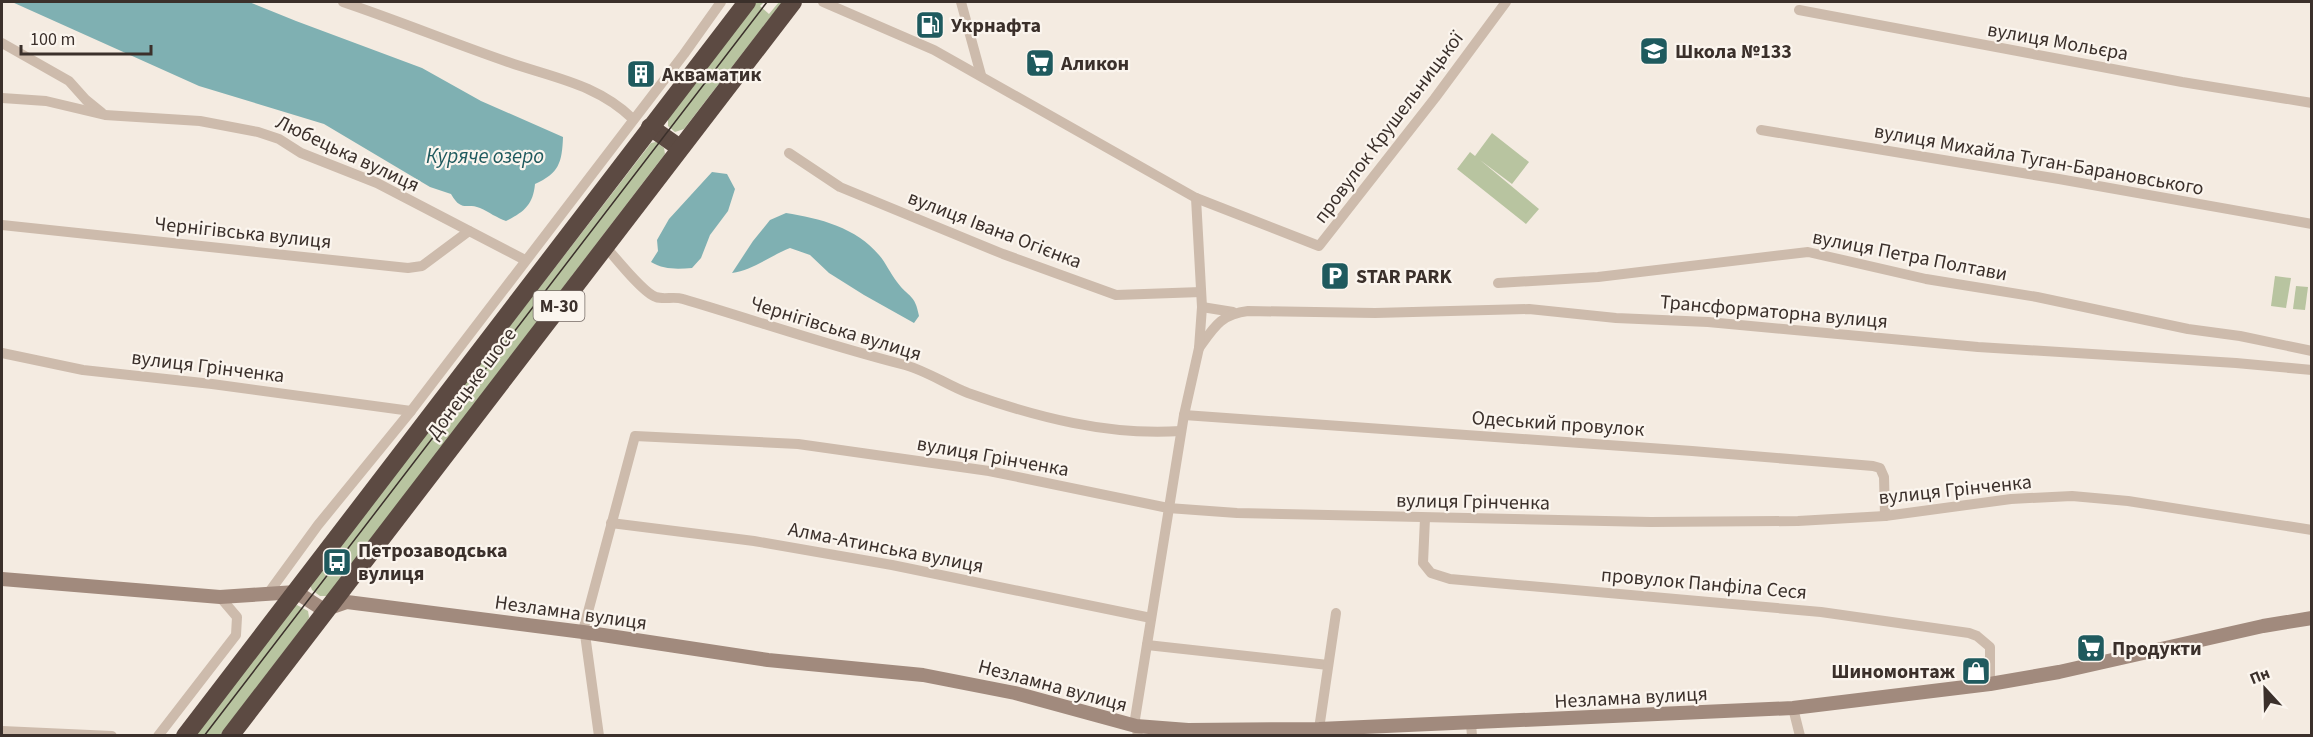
<svg xmlns="http://www.w3.org/2000/svg" width="2313" height="737" font-family="'Source Sans 3',sans-serif">
	<rect width="100%" height="100%" fill="#f4ebe1"/>
	<g fill="#b8c4a0">
		<path d="M756 2H764L760 6 769 14 779 2H782L684 129 675 132 668 126V117Z"/>
		<path d="M1492 133 1529 162 1512 184 1480 160 1539 209 1526 224 1457 169 1470 152 1475 156Z"/>
		<path d="M656 142 664 148 665 154 327 596H320L312 590 310 585 651 143Z"/>
		<path d="M2275 276 2291 278 2286 308 2271 306Z"/>
		<path d="M2296 286 2308 287 2305 310 2293 309Z"/>
		<path d="M297 605 308 611 309 617 308 620 220 735 195 736 293 607Z"/>
	</g>
	<g fill="#7fb0b2">
		<path d="M12 2H249L296 21 422 68 481 101 563 137C562 163 559 173 535 184 533 205 524 212 506 221 497 218 489 212 480 208 466 202 462 213 451 194L430 187 324 124 199 86Z"/>
		<path d="M712 172 727 174 735 189 728 211 710 235 701 258 692 268C678 269 664 270 651 262L658 251 657 240 669 219Z"/>
		<path d="M786 213C819 218 857 228 879 255 886 263 890 273 897 282 909 298 915 294 919 316L914 323 864 295 829 273 810 255 790 248C770 256 753 270 732 273L753 241 770 220Z"/>
	</g>
	<g fill="none" stroke-linecap="round" stroke-linejoin="round">
		<g stroke="#cdbbac" stroke-width="10">
			<path d="M343 2C399 21 453 43 508 62 554 78 597 84 633 119"/>
			<path d="M823 2 934 50 1196 198 1319 246 1435 98 1506 2"/>
			<path d="M961 2 981 75"/>
			<path d="M1799 10 2182 82 2312 103"/>
			<path d="M2 43 69 81 86 100 102 113"/>
			<path d="M2 98 46 101 105 115 200 121 258 132 279 139 301 153 377 183 525 260"/>
			<path d="M1761 130 2059 179 2312 224"/>
			<path d="M789 153 840 187 1003 254 1116 295 1201 292"/>
			<path d="M2 225 408 268 422 266 469 231"/>
			<path d="M605 246C615 257 643 293 656 297 664 300 674 296 683 299 757 321 830 346 905 365 927 371 947 385 968 393 1036 417 1108 436 1181 431"/>
			<path d="M1498 283 1598 277 1808 252 1926 279 2037 297 2188 329 2240 336 2312 351"/>
			<path d="M1202 307 1233 312"/>
			<path d="M1199 348C1214 327 1221 314 1248 311L1375 313 1529 309 1616 318 1708 322 1978 347 2236 363 2312 370"/>
			<path d="M2 353 83 370 212 384 411 411"/>
			<path d="M1184 415 1692 451 1873 466 1880 468 1884 477 1885 516"/>
			<path d="M1425 518 1423 563 1431 573 1450 579 1821 612 1969 633 1977 636 1990 647V684"/>
			<path d="M611 523 754 541 892 565 1151 618"/>
			<path d="M267 595 318 525 411 411 684 54 721 2"/>
			<path d="M1147 645 1328 665"/>
			<path d="M1793 708 1800 736"/>
			<path d="M1471 724 1472 736"/>
			<path d="M1319 729 1336 613"/>
			<path d="M2 731 112 736"/>
			<path d="M158 736 236 635 237 617 220 597"/>
			<path d="M599 736 584 627 635 436 798 444 989 471 1168 508 1237 513 1651 522 1798 521 1885 516 2011 499 2072 496 2128 501 2312 530"/>
			<path d="M1138 736 1135 719 1184 415 1199 348 1202 307 1196 198"/>
		</g>
		<path stroke="#a18a7d" stroke-width="14" d="M2 579 220 597 296 592 324 610 347 602 583 632 768 660 923 675 1015 693 1136 726 1188 730 1319 729 1793 708 1990 684 2059 672 2263 626 2312 618"/>
		<g stroke="#5c4a42" stroke-width="18">
			<path d="M650 127 680 148"/>
			<path d="M185 736 747 2"/>
			<path d="M230 736 793 2"/>
		</g>
		<path stroke="#3b302b" stroke-width="1.5" d="M204 736 767 2"/>
	</g>
	<defs>
		<g id="fuel-square" transform="scale(1.5)"><rect x="-9" y="-9" width="18" height="18" rx="4" fill="#1f5a5e" stroke="#fbf5ee"/><path d="M-5.5-6h7V0h2V4h1.3V-2.5L3-4.5l.8-.8L6-3V5H2.5V1h-1V6h-7ZM-4.2-4.7v3.2H.2V-4.7Z" fill="#fff"/></g>
		<g id="school-square" transform="scale(1.5)"><rect x="-9" y="-9" width="18" height="18" rx="4" fill="#1f5a5e" stroke="#fbf5ee"/><path d="M0-5L7-2L0 1L-7-2ZM-4 1L0 2.5L4 1V4Q0 6-4 4Z" fill="#fff"/></g>
		<g id="supermarket-square" transform="scale(1.5)"><rect x="-9" y="-9" width="18" height="18" rx="4" fill="#1f5a5e" stroke="#fbf5ee"/><path d="M-6-5.5h2.5l.6 2H6L4.5 2H-2.5L-4.4-4H-6ZM-1.5 3.2a1.3 1.3 0 1 0 .1 0ZM3 3.2a1.3 1.3 0 1 0 .1 0Z" fill="#fff"/></g>
		<g id="building-square" transform="scale(1.5)"><rect x="-9" y="-9" width="18" height="18" rx="4" fill="#1f5a5e" stroke="#fbf5ee"/><path d="M-4-6H4V6H1V3H-1V6H-4ZM-2.5-4.3h1.7v1.8h-1.7ZM.8-4.3h1.7v1.8H.8ZM-2.5-1h1.7V.8h-1.7ZM.8-1h1.7V.8H.8Z" fill="#fff"/></g>
		<g id="parking-square" transform="scale(1.5)"><rect x="-9" y="-9" width="18" height="18" rx="4" fill="#1f5a5e" stroke="#fbf5ee"/><path d="M-3.5-5.5H1a3.5 3.5 0 0 1 0 7H-1V5.5H-3.5ZM-1-3.4V-.6H.8a1.4 1.4 0 0 0 0-2.8Z" fill="#fff"/></g>
		<g id="bus-square" transform="scale(1.5)"><rect x="-9" y="-9" width="18" height="18" rx="4" fill="#1f5a5e" stroke="#fbf5ee"/><path d="M-5-6H5V4H4V6H2V4H-2V6H-4V4H-5ZM-3.5-4V0h7V-4ZM-3.5 1.2v1.5H-2V1.2ZM2 1.2v1.5H3.5V1.2Z" fill="#fff"/></g>
		<g id="shop-square" transform="scale(1.5)"><rect x="-9" y="-9" width="18" height="18" rx="4" fill="#1f5a5e" stroke="#fbf5ee"/><path d="M-5-2.5h2.3a2.7 3.5 0 0 1 5.4 0H5L5.5 6h-11ZM-1.5-2.5h3a1.5 2.3 0 0 0-3 0Z" fill="#fff"/></g>
	</defs>
	<g fill-rule="evenodd">
		<use href="#fuel-square" x="930" y="25"/>
		<use href="#school-square" x="1654" y="51"/>
		<use href="#supermarket-square" x="1040" y="63"/>
		<use href="#building-square" x="641" y="74"/>
		<use href="#parking-square" x="1335" y="276"/>
		<use href="#bus-square" x="337" y="562"/>
		<use href="#supermarket-square" x="2091" y="648"/>
		<use href="#shop-square" x="1976" y="671"/>
	</g>
	<g text-anchor="middle" stroke-width="4.5" stroke-linejoin="round" paint-order="stroke">
		<rect fill="#fbf5ee" stroke="#756b66" stroke-width="1.5" x="533.5" y="291" width="51" height="30" rx="4.5"/>
		<g font-size="18" font-weight="bold" fill="#3b302b">
			<text x="559" y="312">М-30</text>
		</g>
		<g font-size="20" font-weight="bold" fill="#3b302b" stroke="#fbf5ee" text-anchor="start">
			<text x="951" y="32">Укрнафта</text>
			<text x="1675" y="58">Школа №133</text>
			<text x="1061" y="70">Аликон</text>
			<text x="662" y="81">Акваматик</text>
			<text x="1356" y="283">STAR PARK</text>
			<text x="358" y="557">Петрозаводська<tspan x="358" dy="23">вулиця</tspan></text>
			<text x="2112" y="655">Продукти</text>
			<text x="1955" y="678" text-anchor="end">Шиномонтаж</text>
		</g>
		<g font-size="20" fill="#3b302b" stroke="#fbf5ee">
			<text transform="translate(2058 41) rotate(10)" y="7">вулиця Мольєра</text>
			<text transform="translate(1388 127) rotate(-53)" y="7">провулок Крушельницької</text>
			<text transform="translate(348 153) rotate(25)" y="7">Любецька вулиця</text>
			<text transform="translate(2039 159) rotate(10)" y="7">вулиця Михайла Туган-Барановського</text>
			<text transform="translate(995 229) rotate(21)" y="7">вулиця Івана Огієнка</text>
			<text transform="translate(243 232) rotate(6)" y="7">Чернігівська вулиця</text>
			<text transform="translate(1910 255) rotate(11)" y="7">вулиця Петра Полтави</text>
			<text transform="translate(1774 311) rotate(5)" y="7">Трансформаторна вулиця</text>
			<text transform="translate(836 328) rotate(17)" y="7">Чернігівська вулиця</text>
			<text transform="translate(208 366) rotate(7)" y="7">вулиця Грінченка</text>
			<text transform="translate(471 383) rotate(-53)" y="7">Донецьке шосе</text>
			<text transform="translate(1558 423) rotate(4)" y="7">Одеський провулок</text>
			<text transform="translate(993 456) rotate(10)" y="7">вулиця Грінченка</text>
			<text transform="translate(1955 489) rotate(-6)" y="7">вулиця Грінченка</text>
			<text transform="translate(1473 501) rotate(1)" y="7">вулиця Грінченка</text>
			<text transform="translate(886 547) rotate(11)" y="7">Алма-Атинська вулиця</text>
			<text transform="translate(1704 583) rotate(5)" y="7">провулок Панфіла Сеся</text>
			<text transform="translate(571 612) rotate(8)" y="7">Незламна вулиця</text>
			<text transform="translate(1053 685) rotate(15)" y="7">Незламна вулиця</text>
			<text transform="translate(1631 697) rotate(-3)" y="7">Незламна вулиця</text>
		</g>
		<g font-size="21" font-style="italic" fill="#1f5a5e" stroke="#fbf5ee">
			<text x="485" y="163">Куряче озеро</text>
		</g>
	</g>
	<rect width="2313" height="737" fill="none" stroke="#3b302b" stroke-width="6"/>
	<g transform="translate(2265 689) rotate(338)" stroke="#fbf5ee" stroke-width="4.5" paint-order="stroke">
	<path d="M0-4.5L10 22L0 15L-10 22Z" fill="#3b302b"/>
	<text y="-9" font-size="16" font-weight="bold" text-anchor="middle" fill="#3b302b">Пн</text>
	</g>
	<path d="M21 45v9h130v-9" fill="none" stroke="#3b302b" stroke-width="3"/>
	<text x="30" y="45" font-size="18" fill="#3b302b" stroke="#fbf5ee" stroke-width="4.5" paint-order="stroke">100 m</text>
</svg>
